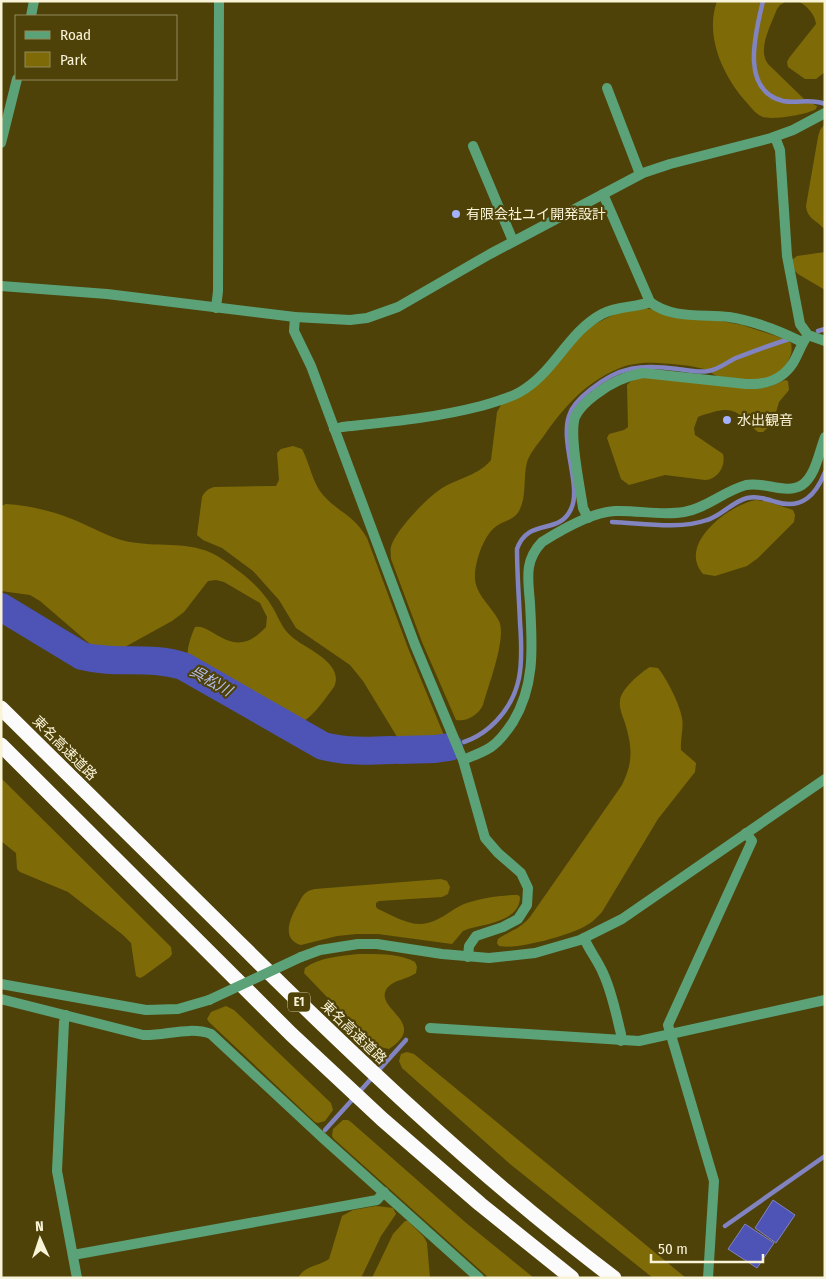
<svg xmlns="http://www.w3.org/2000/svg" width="826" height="1279" font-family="'Fira Sans Condensed','Noto Sans JP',sans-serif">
	<rect width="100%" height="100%" fill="#4e4209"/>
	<g fill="#7e6b07">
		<path d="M717 1H787L780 5 777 9C771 25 757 49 768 64L804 99 817 106 816 109C806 115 773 120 763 117 757 115 752 109 748 104 724 78 704 37 717 1Z"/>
		<path d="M798 1H825V72L816 79H805L788 67 787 62 789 58 816 24C815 14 807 6 798 1Z"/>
		<path d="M825 124V230C817 220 807 219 806 206L818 137 820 130Z"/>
		<path d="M825 252V290L798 274 795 271 792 260 797 256Z"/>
		<path d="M646 308 689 319 721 321 742 325 785 339 791 343C793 353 790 359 784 367 771 385 736 381 717 376 712 374 709 370 704 369 689 365 673 364 658 363 641 362 626 364 611 372 582 386 561 411 543 437 537 445 530 453 527 462 523 477 527 497 519 511 515 519 505 521 498 525 484 533 474 563 475 579 476 595 492 607 499 621 507 638 488 686 483 705 478 715 467 722 456 720L422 642 391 559C391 555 390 551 391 547 395 531 429 495 444 487 460 478 480 474 491 460L497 412 501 405 593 325 617 313Z"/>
		<path d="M643 377 756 389 771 386 785 380 788 381 789 390 779 402 773 423 763 432H758C743 420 739 406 717 411 711 413 704 414 698 417L694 428 695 435 723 454C726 466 718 479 705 480L665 475 629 485 621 479 607 438 609 434 624 430 628 427 627 385 631 381Z"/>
		<path d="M293 446 302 449C310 464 312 482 323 495 339 513 354 515 367 538L408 648 443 733C445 750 409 745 399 740L363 681 350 665 296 628 279 600 253 571 222 548 203 540 197 535 202 497C205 491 208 489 214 487L276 486 279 480 277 453 281 449Z"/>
		<path d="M755 500 765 501 793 510 795 515 794 522 758 558 747 566 715 576 703 574C677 544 728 506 755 500Z"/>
		<path d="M6 504C27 505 52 511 72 519 90 526 106 536 125 541 151 547 180 542 204 550 217 554 229 564 240 572 253 582 265 594 273 608 279 618 282 629 292 637 306 649 345 663 334 687 327 696 312 719 301 722 297 724 294 722 290 721L189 661C185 652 191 636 195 627 201 626 204 628 210 631 233 645 245 649 266 627L267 617 260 603 224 582 216 580 208 581 184 612 172 621 123 648 113 652 101 650 90 644 40 601 30 595 1 591V506Z"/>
		<path d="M650 667 658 668C667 679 680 705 682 718 684 729 680 739 681 750L696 763 695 772 658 819 602 912C597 917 593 922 587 925 571 935 517 950 499 946L497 943 498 939C511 930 519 930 530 917L622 785C634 761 632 745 624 720 622 715 619 707 620 701 620 690 641 672 650 667Z"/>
		<path d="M1 778 171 947 172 954 170 957 144 976 140 978 136 976 131 943 123 935 68 892 20 872 17 869 16 853 1 841Z"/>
		<path d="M441 879 447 881 450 887 448 894 442 897 379 901 376 903V907L378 909C391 915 408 925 422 924 438 923 450 910 464 904 480 898 502 895 518 895L520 897C520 921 486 924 468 929L463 931 452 944 378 934H357L337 936 301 945C282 939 289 921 296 908 299 903 302 895 307 892 309 890 312 890 315 889Z"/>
		<path d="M358 954C376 954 399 953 415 962L417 967 416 973C408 979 394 980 388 987 370 1008 431 1022 389 1049L380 1047 326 996 304 973 305 968C320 957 341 956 358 954Z"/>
		<path d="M226 1006 234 1010 331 1103 333 1110 325 1121 318 1123 315 1122 209 1022 207 1019 211 1012Z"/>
		<path d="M407 1052 414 1054 686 1278H653L510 1164 402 1068 399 1061 401 1054Z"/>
		<path d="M343 1120H348L351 1122 465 1222 534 1278H489L334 1139 332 1136 333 1129Z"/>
		<path d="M376 1206 393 1208 396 1214 381 1236 361 1278H298C304 1266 319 1266 329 1259L342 1216 353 1210Z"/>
		<path d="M405 1221H408L424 1237 427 1243 430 1278H372L393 1234Z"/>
	</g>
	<g fill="#4d54b6" stroke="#8184c0">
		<path d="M773 1200 795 1215 776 1243 755 1228Z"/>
		<path d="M745 1224 774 1243 757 1268 728 1249Z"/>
	</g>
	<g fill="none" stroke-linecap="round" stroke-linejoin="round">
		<g stroke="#8184c0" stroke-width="4.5">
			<path d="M763 1C756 31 739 90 783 101 797 104 810 98 825 104"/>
			<path d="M818 331 825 329"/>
			<path d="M612 522C641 523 679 530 707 520 721 516 732 502 747 498 758 496 766 499 776 502 803 510 816 494 825 472"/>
			<path d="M464 742C473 739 483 733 490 727 524 697 523 663 520 622 519 598 517 573 517 549 528 517 559 536 571 509 582 487 560 443 569 416 572 405 581 397 590 390 619 366 642 364 678 369 688 370 699 373 708 371 718 370 727 362 736 358 753 351 771 345 789 339"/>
			<path d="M325 1130 406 1040"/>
			<path d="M725 1226 825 1156"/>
		</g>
		<g stroke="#4d54b6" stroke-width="28">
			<path d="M1 607 82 656C117 665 148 655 183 666L323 746C346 752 368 751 392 750"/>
			<path d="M399 750 435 749 449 747"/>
		</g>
		<g stroke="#5ca278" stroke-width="10">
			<path d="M31 16 34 1"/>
			<path d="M607 88 640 174"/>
			<path d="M775 137 780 150 787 256 800 324 808 335 825 341"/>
			<path d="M1 143 17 79"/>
			<path d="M473 146 513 241"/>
			<path d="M603 194 650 302C671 319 703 314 729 317 754 321 780 331 802 342"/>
			<path d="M1 286 107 294 295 317 350 320 367 318 398 307 490 254 643 173 670 164 771 138 793 130 825 113"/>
			<path d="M216 308 218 291 219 1"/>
			<path d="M295 317 294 331 311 366 415 645 463 760 485 838 498 853 521 873 528 888 527 905 518 919 503 927 476 936 469 946 468 957"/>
			<path d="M334 429 342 427C389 422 435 418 481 406 494 402 508 399 520 392 554 373 568 332 602 314 617 306 634 308 650 302"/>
			<path d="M588 518 583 508C580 487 569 435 575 417 579 408 587 401 595 395 610 383 625 376 643 373L746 384C766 385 782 380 793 363 799 353 801 344 808 335"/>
			<path d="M463 760C472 756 482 753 491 747 500 741 507 731 513 722 536 684 532 644 530 603 528 578 524 561 542 542 561 530 593 512 615 511 638 510 661 516 684 512 707 508 724 491 746 485 764 481 786 495 802 485 816 475 819 452 825 437"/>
			<path d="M584 938C589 950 598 961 603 973 612 992 616 1014 621 1034V1041"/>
			<path d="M1 999 143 1035C165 1036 189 1026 211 1034L324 1139 479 1278"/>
			<path d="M66 1015 64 1022 57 1171 77 1278"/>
			<path d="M430 1028 639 1041 825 1000"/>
			<path d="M73 1255 377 1200 384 1192"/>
			<path d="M708 1278 714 1181 668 1025 752 841 746 833"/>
		</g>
		<g stroke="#5ca278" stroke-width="10">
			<path d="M301 957 320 950 358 944H377L442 954 489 958 535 953 580 940 622 919 825 779"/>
			<path d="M1 984 146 1010 178 1009 209 1000"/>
		</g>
		<g stroke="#fbfbfb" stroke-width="15">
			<path d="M1 708C76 782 151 856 226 930 349 1052 475 1173 614 1278"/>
			<path d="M1 745 291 1034 382 1119 480 1204 572 1278"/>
		</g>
		<path stroke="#5ca278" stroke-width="10" d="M209 1000 301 957"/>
	</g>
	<g fill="#a4b1fc" stroke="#4e4209" stroke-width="2">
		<circle cx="456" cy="214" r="5"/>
		<circle cx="727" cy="420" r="5"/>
	</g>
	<g text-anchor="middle" stroke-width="4.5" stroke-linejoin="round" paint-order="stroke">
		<rect fill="#4e4209" stroke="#c6be99" stroke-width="1" x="288" y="992.5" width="22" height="19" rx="4"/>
		<g font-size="12" font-weight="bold" fill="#f9f3d7">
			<text x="299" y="1006">E1</text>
		</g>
		<g font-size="14" fill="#f9f3d7" stroke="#4e4209" text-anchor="start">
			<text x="466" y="219">有限会社ユイ開発設計</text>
			<text x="737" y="425">水出観音</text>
		</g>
		<g font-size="14" fill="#f9f3d7" stroke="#4e4209">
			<text transform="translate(65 748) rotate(45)" y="5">東名高速道路</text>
			<text transform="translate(354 1032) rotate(44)" y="5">東名高速道路</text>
		</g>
		<g font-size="15" font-style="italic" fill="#b4bef0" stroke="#4e4209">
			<text transform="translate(211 681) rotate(30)" y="5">呉松川</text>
		</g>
	</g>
	<rect width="826" height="1279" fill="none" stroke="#f9f3d7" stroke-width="5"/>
	<rect x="15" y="15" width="162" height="65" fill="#4e4209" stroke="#92895b"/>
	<rect x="25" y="31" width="25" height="8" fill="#5ca278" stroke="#92895b"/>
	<text x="60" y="40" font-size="15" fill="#f9f3d7">Road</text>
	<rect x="25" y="52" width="25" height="15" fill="#7e6b07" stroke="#92895b"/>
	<text x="60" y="65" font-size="15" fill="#f9f3d7">Park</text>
	<g transform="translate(40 1239) rotate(357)" stroke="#4e4209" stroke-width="4" paint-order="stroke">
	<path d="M0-4L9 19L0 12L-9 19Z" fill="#f9f3d7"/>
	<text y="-8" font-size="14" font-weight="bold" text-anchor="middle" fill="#f9f3d7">N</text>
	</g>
	<path d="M651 1254v8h112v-8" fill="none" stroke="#f9f3d7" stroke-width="2.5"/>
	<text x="658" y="1254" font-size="15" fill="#f9f3d7" stroke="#4e4209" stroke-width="4" paint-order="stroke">50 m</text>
</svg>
